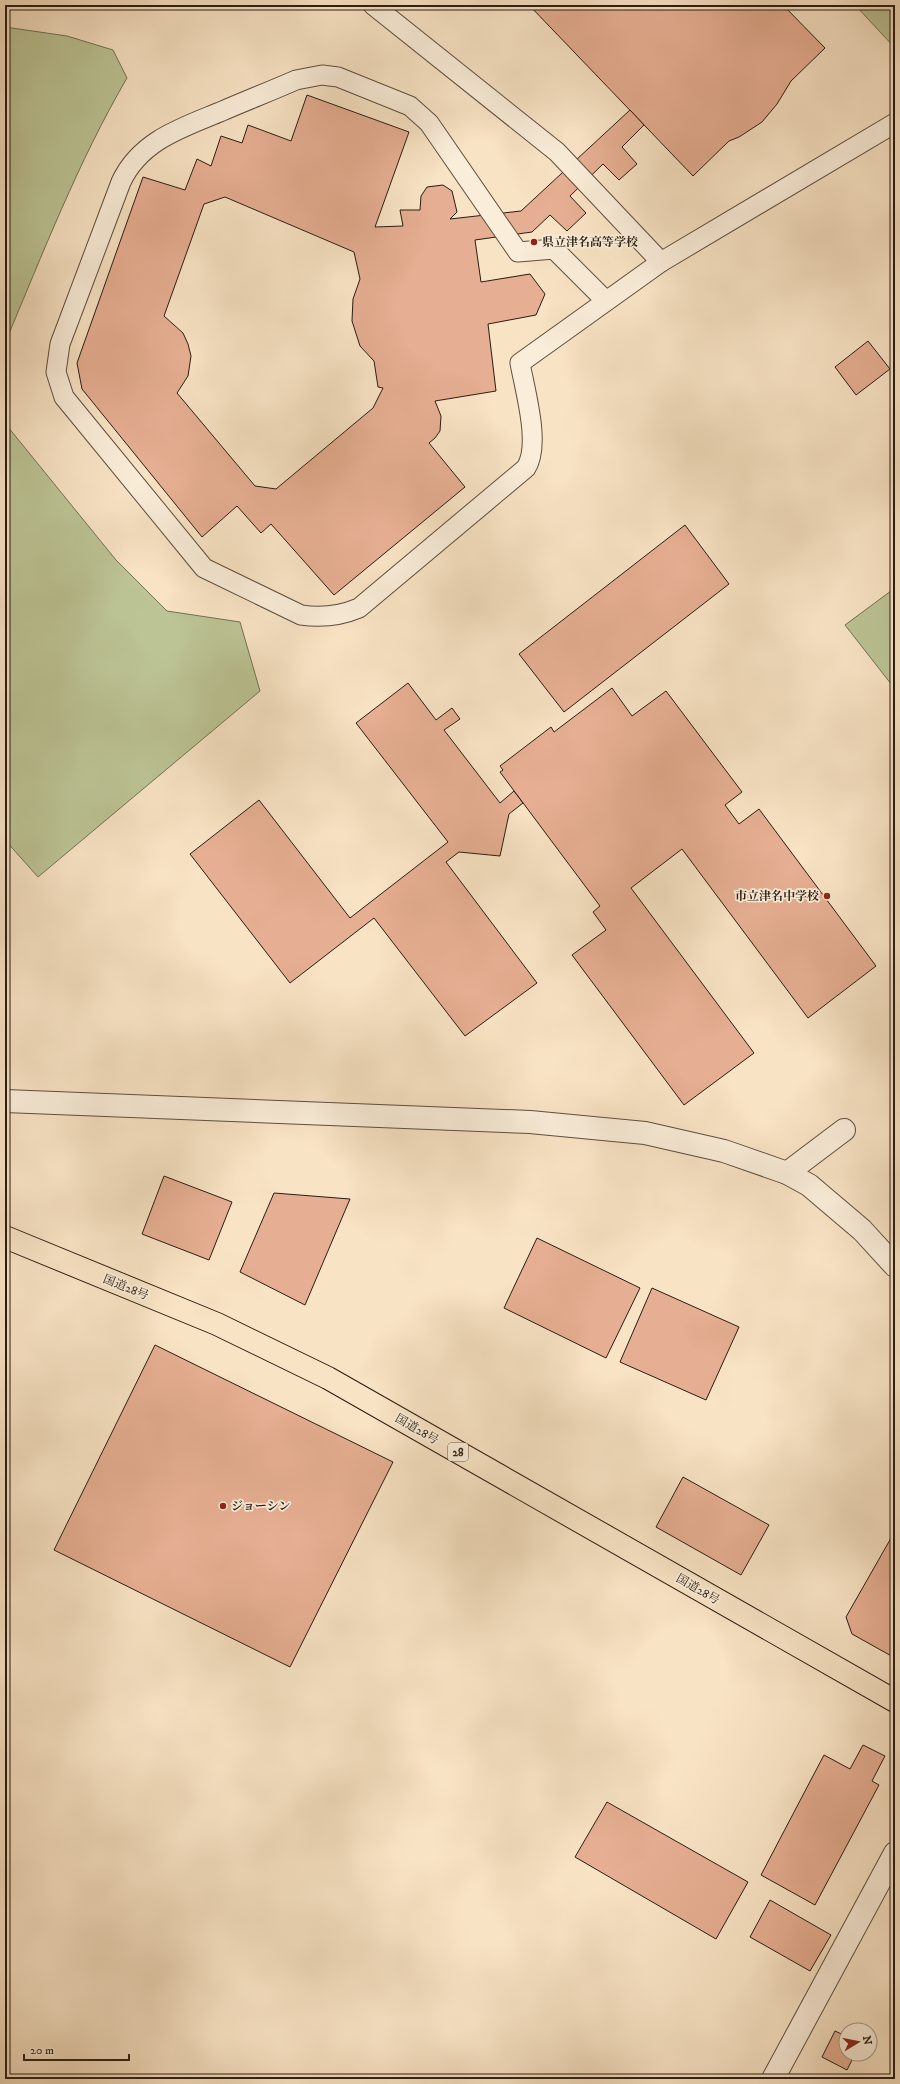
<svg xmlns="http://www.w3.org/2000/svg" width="900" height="2084" font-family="'IM FELL DW Pica','Noto Serif JP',serif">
	<rect width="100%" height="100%" fill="#f8e3c4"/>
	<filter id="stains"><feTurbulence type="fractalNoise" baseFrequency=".005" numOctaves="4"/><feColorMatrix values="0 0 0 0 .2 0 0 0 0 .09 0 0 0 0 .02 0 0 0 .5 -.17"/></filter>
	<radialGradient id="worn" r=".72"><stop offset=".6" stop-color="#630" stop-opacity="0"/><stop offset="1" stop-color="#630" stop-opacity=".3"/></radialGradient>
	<g fill="#bcc495" stroke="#737054">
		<path d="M855 5H895V48Z"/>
		<path d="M5 27 67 36 113 50 127 78C78 162 43 253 5 343Z"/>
		<path d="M5 417 8 427 116 560 167 611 240 622 260 691 38 877 5 840Z"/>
		<path d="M895 588V689L845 625Z"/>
	</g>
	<g fill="#e6ae92" stroke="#2a1d12" fill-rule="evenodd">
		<path d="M529 5H783L825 48 791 81 777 104 762 122 739 137 729 141 693 176Z"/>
		<path d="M307 95 409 132 375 227 403 226 400 210H420L421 196 427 187 443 185 452 191 457 212 450 219 521 211 630 110 644 125 622 147 637 164 619 180 603 164 570 196 586 213 567 231 550 215 532 232 475 240 481 282 530 274 545 294 536 315 488 324 496 391 435 401 441 416 440 431 435 438 429 443 465 487 334 595 271 524 261 533 237 506 202 537 82 389 77 363 143 177 185 190 197 159 211 166 221 136 242 143 248 125 291 141ZM225 197 354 252 360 279 353 299 352 321 360 346 374 361 378 387 383 388 373 408 276 489 255 486 177 393 188 376 191 356 188 344 183 333 164 316 204 204Z"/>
		<path d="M868 341 890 369 856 395 835 367Z"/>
		<path d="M685 525 729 584 564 712 519 654Z"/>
		<path d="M408 683 436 720 452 708 460 719 444 730 500 803 514 791 523 803 509 814 500 856 459 852 446 862 537 983 465 1036 374 918 290 983 190 854 259 800 350 918 448 842 356 723Z"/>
		<path d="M612 688 632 716 666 691 742 792 725 805 739 824 759 809 876 966 808 1018 682 849 631 888 754 1053 684 1105 572 955 606 930 593 912 600 906 500 772 503 770 500 766 551 727 554 732Z"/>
		<path d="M164 1176 232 1202 209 1260 142 1234Z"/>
		<path d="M274 1193 350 1199 305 1305 240 1272Z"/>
		<path d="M537 1238 640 1288 606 1358 504 1308Z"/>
		<path d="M652 1288 739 1327 706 1400 620 1362Z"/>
		<path d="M155 1345 393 1462 290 1667 54 1550Z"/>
		<path d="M683 1477 769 1525 741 1575 656 1527Z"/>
		<path d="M895 1531V1658L852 1634 846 1617Z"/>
		<path d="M863 1745 885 1756 872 1781 879 1785 815 1905 761 1875 824 1755 850 1769Z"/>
		<path d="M607 1802 748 1882 716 1939 575 1857Z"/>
		<path d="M770 1900 831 1935 810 1971 750 1937Z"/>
		<path d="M835 2031 846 2036V2054H855L847 2070 822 2057Z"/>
	</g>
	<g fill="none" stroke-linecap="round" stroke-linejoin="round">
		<g stroke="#5e4e3e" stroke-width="21">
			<g id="service">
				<path d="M373 5 557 152 661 262"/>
				<path d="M606 301 554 249 518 252 429 123 410 106 338 77 322 75 296 80C271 91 245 101 220 112 181 128 140 141 121 182L60 344 56 372 64 397 204 568 301 615C321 618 340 616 359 608L526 468C541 445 525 391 520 363L661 262 895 123"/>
			</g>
		</g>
		<g stroke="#5e4e3e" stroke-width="24">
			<g id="minor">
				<path d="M5 1101 530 1122 645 1133 724 1151 787 1173 809 1185 862 1230 895 1266"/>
				<path d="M787 1173 844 1130"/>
				<path d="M773 2079 895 1853"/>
			</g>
		</g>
		<g stroke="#2a1d12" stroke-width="24">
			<path id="trunk" d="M5 1237 217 1324 328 1378 895 1701"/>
		</g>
		<use href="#service" stroke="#faedd9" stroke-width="19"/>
		<use href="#minor" stroke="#faedd9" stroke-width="22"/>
		<use href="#trunk" stroke="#f8e3c4" stroke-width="22"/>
	</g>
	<g fill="#8f2418" stroke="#faedd9" stroke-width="1.5">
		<circle cx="534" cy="242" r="4"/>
		<circle cx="827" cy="896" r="4"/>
		<circle cx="223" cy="1506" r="4"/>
	</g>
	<g text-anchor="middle" stroke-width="3.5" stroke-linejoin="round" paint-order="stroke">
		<rect fill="#faedd9" stroke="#685b4e" stroke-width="1" x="448" y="1443" width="20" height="18" rx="3"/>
		<g font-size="11" font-weight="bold" fill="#2a1d12">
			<text x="458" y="1456">28</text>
		</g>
		<g font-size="12" font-weight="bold" fill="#2a1d12" stroke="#faedd9" text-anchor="start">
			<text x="542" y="246">県立津名高等学校</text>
			<text x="819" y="900" text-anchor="end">市立津名中学校</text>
			<text x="231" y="1510">ジョーシン</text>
		</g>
		<g font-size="12" fill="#2a1d12" stroke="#faedd9">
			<text transform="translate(126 1287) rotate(22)" y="4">国道28号</text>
			<text transform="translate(417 1429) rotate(30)" y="4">国道28号</text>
			<text transform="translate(698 1589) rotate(30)" y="4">国道28号</text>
		</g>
	</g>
	<rect width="900" height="2084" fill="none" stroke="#f8e3c4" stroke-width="20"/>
	<rect x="6" y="6" width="888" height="2072" fill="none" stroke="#2a1d12" stroke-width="2"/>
	<rect x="10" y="10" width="880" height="2064" fill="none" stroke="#2a1d12"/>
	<g transform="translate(858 2042) rotate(80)"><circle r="19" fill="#faedd9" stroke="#a79a89"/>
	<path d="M0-3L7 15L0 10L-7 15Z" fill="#8f2418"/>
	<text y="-6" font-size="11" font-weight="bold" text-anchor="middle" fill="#2a1d12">N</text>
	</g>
	<path d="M24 2054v6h105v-6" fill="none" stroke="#2a1d12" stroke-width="2"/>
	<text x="30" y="2054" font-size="12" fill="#2a1d12" stroke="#faedd9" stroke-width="3" paint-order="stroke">20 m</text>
	<rect width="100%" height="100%" filter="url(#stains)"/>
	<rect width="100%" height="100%" fill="url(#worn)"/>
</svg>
